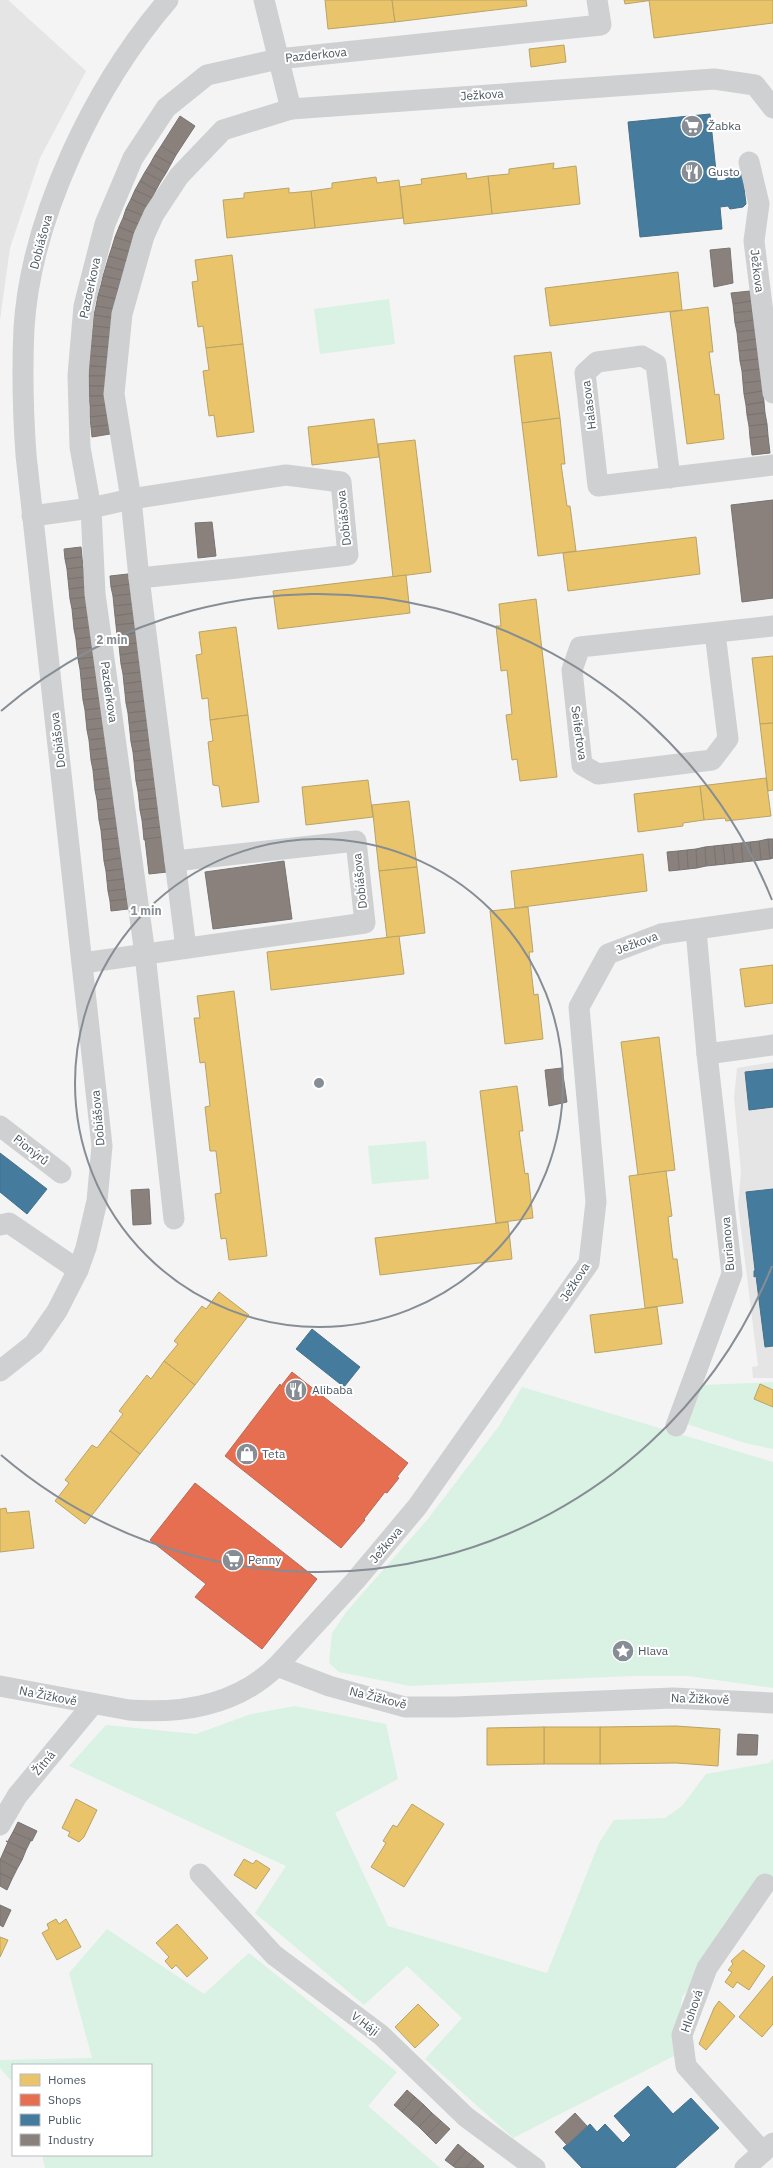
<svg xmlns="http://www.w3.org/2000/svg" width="773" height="2168" font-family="'IBM Plex Sans',sans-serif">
	<rect width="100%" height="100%" fill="#f4f4f4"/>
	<g fill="#e6e5e6">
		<path d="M0 0H8L86 71 40 158 10 248 0 320Z"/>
		<path d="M773 1062V1378H753L752 1367 758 1366 738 1205 741 1172 734 1098 737 1068Z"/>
	</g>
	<g fill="#d9f2e3">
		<path d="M389 299 395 344 320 354 314 309Z"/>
		<path d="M426 1141 429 1179 372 1184 368 1146Z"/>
		<path d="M773 1382V1449L745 1443 687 1424 702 1385Z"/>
		<path d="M522 1387 773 1462V1688L688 1676H631L410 1686 339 1672 329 1663 332 1633 347 1611 427 1520 499 1426Z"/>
		<path d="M295 1706 386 1724 398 1779 335 1813 388 1926 547 1973 599 1843 614 1820 665 1818 682 1806 706 1774 769 1763 773 1759V1891L766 1895 682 1997 674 2056 513 2138 425 2059 462 2018 407 1966 364 2005 255 1913 286 1866 69 1766 106 1725 196 1734 251 1714Z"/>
		<path d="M107 1929 204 1994 249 1953 397 2072 368 2106 440 2168H45L42 2155H151V2065H13V2083L0 2068V2060L92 2058 69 1973Z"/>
	</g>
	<g fill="#e9c46a" stroke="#b9a367">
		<path d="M325 0H392L395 22 328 29Z"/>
		<path d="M392 0H526L527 6 395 22Z"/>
		<path d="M624 0H653L625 4Z"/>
		<path d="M649 0H773V23L654 38Z"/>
		<path d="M564 45 566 62 531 67 529 49Z"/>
		<path d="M554 163 553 169 576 166 580 204 492 214 488 176 509 174V169Z"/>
		<path d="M466 173 467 179 488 176 492 214 404 224 400 187 422 184 421 179Z"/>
		<path d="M376 177 377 183 399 180 403 218 315 228 311 191 332 188V183Z"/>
		<path d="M289 188V193L311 191 315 228 227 238 223 200 244 198V193Z"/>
		<path d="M232 255 243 344 206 348 203 326 198 327 192 282 198 281 195 260Z"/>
		<path d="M678 272 682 310 550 326 545 288Z"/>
		<path d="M708 307 713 352H709L715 395 719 394 724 439 687 444 670 312Z"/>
		<path d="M243 344 254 432 217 437 214 415 209 416 203 371 209 370 206 348Z"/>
		<path d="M551 352 560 418 522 423 514 356Z"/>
		<path d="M560 418 565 464H561L567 506H570L576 551 538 556 522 423Z"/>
		<path d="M374 419 379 457 312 465 308 427Z"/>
		<path d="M415 440 431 572 393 577 378 444Z"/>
		<path d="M696 537 700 574 568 591 563 553Z"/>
		<path d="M406 575 410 613 278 629 273 591Z"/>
		<path d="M536 599 557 777 520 781 517 759 512 760 506 715 512 714 507 670 501 671 496 626H501L499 604Z"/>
		<path d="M236 627 248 715 210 720 208 698 202 699 196 655 202 654 199 632Z"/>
		<path d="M773 656V723L760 724 752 658Z"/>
		<path d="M248 715 259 802 222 807 219 786 213 785 208 742 213 741 210 720Z"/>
		<path d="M773 723V790L768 791 760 724Z"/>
		<path d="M766 778 771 816 726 821 725 818 704 820 700 786Z"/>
		<path d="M368 780 373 817 306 825 302 787Z"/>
		<path d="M700 786 704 820 683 823V826L638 832 634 794Z"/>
		<path d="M409 801 417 867 379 871 372 805Z"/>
		<path d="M643 854 647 891 515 908 511 871Z"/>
		<path d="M417 867 425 933 387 938 379 871Z"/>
		<path d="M528 907 533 952H529L534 995 538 994 543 1039 505 1044 490 911Z"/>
		<path d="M399 936 404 974 271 990 267 952Z"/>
		<path d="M773 965V1003L745 1007 740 969Z"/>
		<path d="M234 991 267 1256 229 1260 226 1238 221 1239 215 1194 221 1193 216 1151H210L205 1107 210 1106 205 1062 200 1063 194 1018H200L197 996Z"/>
		<path d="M659 1037 675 1170 638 1175 621 1042Z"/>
		<path d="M517 1086 523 1131H519L525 1174 528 1173 533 1218 496 1223 480 1091Z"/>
		<path d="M666 1171 672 1216 668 1217 673 1259H677L683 1303 645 1308 629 1176Z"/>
		<path d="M508 1222 512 1259 380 1275 375 1238Z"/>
		<path d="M219 1292 249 1315 195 1385 164 1361 178 1344 174 1341 202 1306 206 1309Z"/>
		<path d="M657 1307 662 1344 595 1353 590 1315Z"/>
		<path d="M164 1361 195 1385 140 1454 110 1431 123 1414 119 1411 147 1375 151 1379Z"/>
		<path d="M760 1384 773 1390V1407L754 1399Z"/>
		<path d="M110 1431 140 1454 85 1524 55 1501 69 1483 65 1480 92 1445 97 1448Z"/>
		<path d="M6 1508 7 1513 29 1511 34 1548 0 1552V1509Z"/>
		<path d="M676 1726 720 1729 718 1766 676 1763 600 1764V1727Z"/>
		<rect x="544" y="1727" width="56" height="37"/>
		<path d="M544 1727V1764L487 1765V1728Z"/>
		<path d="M76 1799 97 1810 84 1837 79 1842 68 1836 70 1832 62 1828Z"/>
		<path d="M412 1804 444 1824 404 1887 371 1867 386 1843 383 1841 393 1825 397 1827Z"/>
		<path d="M244 1859 253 1864 256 1860 270 1869 256 1889 234 1875Z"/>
		<path d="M56 1919 59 1924 66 1919 81 1947 57 1960 42 1933 49 1929 47 1924Z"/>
		<path d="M177 1924 208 1958 187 1977 176 1965 172 1969 165 1961 169 1957 156 1943Z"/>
		<path d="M0 1937 8 1940 0 1957Z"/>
		<path d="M743 1950 765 1966 749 1990 737 1982 733 1988 725 1982 732 1972 728 1970 733 1964 731 1961Z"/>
		<path d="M773 1976V2024L762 2037 739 2017Z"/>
		<path d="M719 2001 735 2016 706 2050 699 2044 714 2008Z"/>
		<path d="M418 2004 439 2025 415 2048 395 2027Z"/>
	</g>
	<g fill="#e76f51" stroke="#b86856">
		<path d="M292 1372 408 1463 397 1477 399 1478 387 1493 385 1492 364 1519 365 1520 341 1548 225 1456 280 1384 281 1386Z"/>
		<path d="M195 1483 317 1579 262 1649 195 1597 206 1584 150 1540Z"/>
	</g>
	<g fill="#457b9d" stroke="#46708b">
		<path d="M710 114 717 181 726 180V171L740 170 742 172 746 204 743 207 730 209 728 206 720 207 722 229 640 237 628 122Z"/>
		<path d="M773 1069V1107L749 1110 745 1072Z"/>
		<path d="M0 1153 47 1189 27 1214 0 1192Z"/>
		<path d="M773 1189V1346L765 1347 756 1276 754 1277V1271L755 1270 746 1192Z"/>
		<path d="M312 1329 360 1367 344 1387 296 1349Z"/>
		<path d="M648 2086 673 2114 691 2098 719 2128 675 2168H582L563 2148 590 2124 597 2132 605 2124 623 2143 631 2135 614 2116Z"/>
	</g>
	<g fill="#8a817c" stroke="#777474">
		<path d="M180 116 195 126 176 155 161 146Z"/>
		<path d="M161 146 176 155 171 164 155 155Z"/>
		<path d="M155 155 171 164 166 173 150 164Z"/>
		<path d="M150 164 166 173 161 181 145 172Z"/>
		<path d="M145 172 161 181 156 190 140 181Z"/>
		<path d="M140 181 156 190 152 198 135 190Z"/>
		<path d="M135 190 152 198 147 207 131 199Z"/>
		<path d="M131 199 147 207 144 216 126 209Z"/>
		<path d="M126 209 144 216 140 225 123 218Z"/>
		<path d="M123 218 140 225 136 234 119 227Z"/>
		<path d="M119 227 136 234 133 243 115 237Z"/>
		<path d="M115 237 133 243 130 252 112 247Z"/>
		<path d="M112 247 130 252 127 261 109 256Z"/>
		<path d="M730 248 733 283 714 287 710 250Z"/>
		<path d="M109 256 127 261 124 271 106 266Z"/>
		<path d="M106 266 124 271 121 280 103 276Z"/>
		<path d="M103 276 121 280 118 289 101 285Z"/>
		<path d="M101 285 118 289 116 299 98 295Z"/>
		<path d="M750 291 751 301 733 304 731 293Z"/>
		<path d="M98 295 116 299 114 309 96 306Z"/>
		<path d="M751 301 752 311 734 313 733 304Z"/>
		<path d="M96 306 114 309 113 318 94 315Z"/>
		<path d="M752 311 754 320 735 323 734 313Z"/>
		<path d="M94 315 113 318 111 328 93 326Z"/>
		<path d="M754 320 755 330 737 332 735 323Z"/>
		<path d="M93 326 111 328 110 337 92 336Z"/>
		<path d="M755 330 756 339 738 342 737 332Z"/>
		<path d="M92 336 110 337 109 347 91 346Z"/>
		<path d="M756 339 757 349 739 351 738 342Z"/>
		<path d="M91 346 109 347 108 357 90 356Z"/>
		<path d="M757 349 759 359 740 361 739 351Z"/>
		<path d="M90 356 108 357V367L89 366Z"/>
		<path d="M759 359 760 369 742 371 740 361Z"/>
		<path d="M89 366 108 367V376H89Z"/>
		<path d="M760 369 761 381 743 383 742 371Z"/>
		<path d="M89 376H108L107 386H89Z"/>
		<path d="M761 381 763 391 744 394 743 383Z"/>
		<path d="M89 386H107L108 396H89Z"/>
		<path d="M763 391 764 402 746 405 744 394Z"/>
		<path d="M89 396H108V405L90 406Z"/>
		<path d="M764 402 765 413 747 415 746 405Z"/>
		<path d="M108 405 109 415 90 417V406Z"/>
		<path d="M765 413 767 424 749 426 747 415Z"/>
		<path d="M109 415V425L91 427 90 417Z"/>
		<path d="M767 424 768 436 750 438 749 426Z"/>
		<path d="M109 425 110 434 92 437 91 427Z"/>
		<path d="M768 436 770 453 752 455 750 438Z"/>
		<path d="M773 500V598L742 602 731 505Z"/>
		<path d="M212 522 216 556 198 558 195 523Z"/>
		<path d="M81 547 82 557 65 559 64 549Z"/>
		<path d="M82 557 83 567 67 569 65 559Z"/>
		<path d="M83 567 85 577 68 579 67 569Z"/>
		<path d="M128 574 130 584 111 587 110 576Z"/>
		<path d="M85 577 86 587 69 589 68 579Z"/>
		<path d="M130 584 131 594 113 596 111 587Z"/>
		<path d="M86 587 87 597 70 599 69 589Z"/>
		<path d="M131 594 133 604 114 606 113 596Z"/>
		<path d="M87 597 88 607 72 609 70 599Z"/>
		<path d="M133 604 134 613 115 616 114 606Z"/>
		<path d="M88 607 90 617 73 619 72 609Z"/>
		<path d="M134 613 135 623 116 625 115 616Z"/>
		<path d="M90 617 91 627 74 629 73 619Z"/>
		<path d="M135 623 136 633 117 635 116 625Z"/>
		<path d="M91 627 93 637 76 639 74 629Z"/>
		<path d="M136 633 138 643 119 645 117 635Z"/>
		<path d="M93 637 94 647 77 649 76 639Z"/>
		<path d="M138 643 139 652 120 655 119 645Z"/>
		<path d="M94 647 95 657 78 659 77 649Z"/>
		<path d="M139 652 140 662 121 664 120 655Z"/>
		<path d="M95 657 96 667 80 669 78 659Z"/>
		<path d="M140 662 142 672 123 674 121 664Z"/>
		<path d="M96 667 98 677 81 679 80 669Z"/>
		<path d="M142 672 143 681 124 684 123 674Z"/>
		<path d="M98 677 99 688 82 690 81 679Z"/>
		<path d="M143 681 144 691 125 693 124 684Z"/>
		<path d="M99 688 100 698 83 700 82 690Z"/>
		<path d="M144 691 145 701 126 703 125 693Z"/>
		<path d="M100 698 102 708 85 710 83 700Z"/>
		<path d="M145 701 146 711 128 713 126 703Z"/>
		<path d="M102 708 103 718 86 720 85 710Z"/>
		<path d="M146 711 148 720 129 723 128 713Z"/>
		<path d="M103 718 104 728 87 730 86 720Z"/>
		<path d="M148 720 149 730 130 732 129 723Z"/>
		<path d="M104 728 106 738 89 740 87 730Z"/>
		<path d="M149 730 150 740 131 742 130 732Z"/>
		<path d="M106 738 107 748 90 750 89 740Z"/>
		<path d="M150 740 152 749 133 752 131 742Z"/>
		<path d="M107 748 108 758 91 760 90 750Z"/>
		<path d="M152 749 153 759 134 761 133 752Z"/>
		<path d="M108 758 109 768 93 770 91 760Z"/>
		<path d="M153 759 154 769 135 771 134 761Z"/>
		<path d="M109 768 111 778 94 780 93 770Z"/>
		<path d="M154 769 155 779 136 781 135 771Z"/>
		<path d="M111 778 112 788 95 790 94 780Z"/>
		<path d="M155 779 156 788 138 791 136 781Z"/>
		<path d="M112 788 114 798 97 800 95 790Z"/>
		<path d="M156 788 158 798 139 800 138 791Z"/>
		<path d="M114 798 115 808 98 810 97 800Z"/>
		<path d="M158 798 159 808 140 810 139 800Z"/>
		<path d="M115 808 116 818 99 820 98 810Z"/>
		<path d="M159 808 160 817 142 820 140 810Z"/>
		<path d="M160 817 162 827 143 829 142 820Z"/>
		<path d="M116 818 117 828 101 830 99 820Z"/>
		<path d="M162 827V837L144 840 143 829Z"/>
		<path d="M117 828 119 838 102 840 101 830Z"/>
		<path d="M162 837 167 872 149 874 145 839Z"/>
		<path d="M119 838 120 848 103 850 102 840Z"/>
		<path d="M768 839H773V858L770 859Z"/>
		<path d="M768 839 770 859 761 860 759 841Z"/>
		<path d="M759 841 761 860 752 861 750 842Z"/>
		<path d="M750 842 752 861 743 862 741 843Z"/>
		<path d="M741 843 743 862 734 863 732 844Z"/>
		<path d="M732 844 734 863 725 864 723 845Z"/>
		<path d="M723 845 725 864 716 865 714 846Z"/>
		<path d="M714 846 716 865 706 866 705 847Z"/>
		<path d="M705 847 706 866 697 868 696 849Z"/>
		<path d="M120 848 121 858 104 861 103 850Z"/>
		<path d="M696 849 697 868 688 869 687 850Z"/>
		<path d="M687 850 688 869 679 870 678 851Z"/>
		<path d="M678 851 679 870 669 871 667 852Z"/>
		<path d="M121 858 123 869 106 871 104 861Z"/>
		<path d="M284 861 292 919 213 929 205 872Z"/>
		<path d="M123 869 124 879 107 881 106 871Z"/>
		<path d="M124 879 125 889 108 891 107 881Z"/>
		<path d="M125 889 127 899 110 901 108 891Z"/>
		<path d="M127 899 128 909 111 911 110 901Z"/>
		<path d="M562 1068 567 1102 549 1106 545 1070Z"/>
		<path d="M149 1189 151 1224 133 1225 131 1190Z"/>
		<path d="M738 1734 758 1735 757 1755H737Z"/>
		<path d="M18 1822 37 1831 32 1841 13 1832Z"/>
		<path d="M13 1832 31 1840 26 1850 8 1841Z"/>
		<path d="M6 1841 26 1850 22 1860 4 1851 8 1842Z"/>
		<path d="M4 1851 22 1860 17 1869 0 1860Z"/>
		<path d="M0 1860 17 1869 12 1879 0 1873Z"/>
		<path d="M0 1873 12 1879 7 1890 0 1886Z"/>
		<path d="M0 1905 11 1910 3 1927 0 1925Z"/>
		<path d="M407 2090 415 2097 402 2112 394 2105Z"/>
		<path d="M415 2097 424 2105 411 2120 402 2112Z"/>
		<path d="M424 2105 432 2113 419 2127 411 2120Z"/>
		<path d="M432 2113 441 2121 427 2135 419 2127Z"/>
		<path d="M575 2113 587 2126 567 2145 555 2132Z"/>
		<path d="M441 2121 450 2129 436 2144 427 2135Z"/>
		<path d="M458 2144 466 2151 453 2166 445 2160Z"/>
		<path d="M466 2151 475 2158 466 2168H456L453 2166Z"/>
		<path d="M475 2158 484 2166 483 2168H466Z"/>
	</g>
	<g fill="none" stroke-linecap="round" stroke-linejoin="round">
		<g stroke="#ced0d2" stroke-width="21">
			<path d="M264 0 291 109 714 79 755 85 773 108"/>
			<path d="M749 162 759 204 754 241 773 393"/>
			<path d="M670 478 656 364 642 356 597 362 585 373 598 486 773 465"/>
			<path d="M32 516 91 508 131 499 286 475 341 482 348 555 237 568 139 578"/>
			<path d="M715 633 728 739 712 760 598 774 582 765 572 670 580 647 773 626"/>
			<path d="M186 948 139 578 131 499 114 394 122 314 144 236 154 214 179 176 223 130 291 109"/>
			<path d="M83 963 365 923 356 841 175 861"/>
			<path d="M707 1054 773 1045"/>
			<path d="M0 1126 61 1173"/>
			<path d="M174 1219 145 954 95 594 91 508 80 447 78 375 84 306 105 224 133 158 166 108 207 75 278 59 601 25 597 0"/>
			<path d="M0 1225 9 1223 78 1270"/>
			<path d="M0 1371 34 1344 57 1311 78 1270 86 1248 97 1201 102 1146 26 455C23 413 22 370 24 328 31 216 95 85 168 0"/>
			<path d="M676 1426 732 1274 707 1054 696 930"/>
			<path d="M277 1666 329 1686 405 1707H454L673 1698 773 1703"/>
			<path d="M0 1686 129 1710C183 1714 237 1705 277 1666L355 1581 417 1507 589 1263 596 1202 579 1007 608 954 661 934 773 918"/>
			<path d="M0 1825 17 1796 93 1704"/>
			<path d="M200 1874 274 1955 381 2035 466 2117 535 2168"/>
			<path d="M763 2152 686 2066 682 2035 707 1968 765 1884"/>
			<path d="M745 2168 773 2143"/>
		</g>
	</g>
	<g fill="none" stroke="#868d94" stroke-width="2">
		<circle cx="319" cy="1083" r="244"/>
		<path d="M772 1266A489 489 0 0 1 1 1455M1 711A489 489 0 0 1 772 900"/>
	</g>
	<defs>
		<g id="supermarket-disc" transform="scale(1.15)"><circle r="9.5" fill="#868d94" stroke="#fff"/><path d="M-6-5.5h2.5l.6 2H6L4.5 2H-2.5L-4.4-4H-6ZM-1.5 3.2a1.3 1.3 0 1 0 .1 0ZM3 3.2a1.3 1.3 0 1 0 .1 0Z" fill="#fff"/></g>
		<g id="restaurant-disc" transform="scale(1.15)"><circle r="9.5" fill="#868d94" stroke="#fff"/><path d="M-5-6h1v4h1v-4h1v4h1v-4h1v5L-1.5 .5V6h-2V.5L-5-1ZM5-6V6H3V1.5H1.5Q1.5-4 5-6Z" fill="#fff"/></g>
		<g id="shop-disc" transform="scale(1.15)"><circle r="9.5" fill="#868d94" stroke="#fff"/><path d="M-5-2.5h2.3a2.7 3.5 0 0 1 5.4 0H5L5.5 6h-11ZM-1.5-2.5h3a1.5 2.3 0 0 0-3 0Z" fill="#fff"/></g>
		<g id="sight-disc" transform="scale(1.15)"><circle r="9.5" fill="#868d94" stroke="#fff"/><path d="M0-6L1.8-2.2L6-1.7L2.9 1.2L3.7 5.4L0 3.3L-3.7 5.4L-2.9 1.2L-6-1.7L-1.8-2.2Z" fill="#fff"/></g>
	</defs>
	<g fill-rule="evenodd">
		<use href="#supermarket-disc" x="692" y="126"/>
		<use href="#restaurant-disc" x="692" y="172"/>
		<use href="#restaurant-disc" x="296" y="1390"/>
		<use href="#shop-disc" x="247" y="1454"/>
		<use href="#supermarket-disc" x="233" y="1560"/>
		<use href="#sight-disc" x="623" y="1651"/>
	</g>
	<g text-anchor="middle" stroke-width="4" stroke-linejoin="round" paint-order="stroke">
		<g font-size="12" fill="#4a5661" stroke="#fff">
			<text transform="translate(316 55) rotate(-6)" y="4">Pazderkova</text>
			<text transform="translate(482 95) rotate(-4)" y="4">Ježkova</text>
			<text transform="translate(41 242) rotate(-75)" y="4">Dobiášova</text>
			<text transform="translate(757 271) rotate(83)" y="4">Ježkova</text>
			<text transform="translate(90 288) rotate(-78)" y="4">Pazderkova</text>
			<text transform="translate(589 405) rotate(-97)" y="4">Halasova</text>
			<text transform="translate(344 518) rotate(-96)" y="4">Dobiášova</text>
			<text transform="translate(109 692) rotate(82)" y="4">Pazderkova</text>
			<text transform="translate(579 733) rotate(82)" y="4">Seifertova</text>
			<text transform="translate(58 740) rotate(-97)" y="4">Dobiášova</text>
			<text transform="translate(360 881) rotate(-96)" y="4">Dobiášova</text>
			<text transform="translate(637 943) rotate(-20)" y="4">Ježkova</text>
			<text transform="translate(98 1118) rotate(-95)" y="4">Dobiášova</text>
			<text transform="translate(31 1150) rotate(38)" y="4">Pionýrů</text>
			<text transform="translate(728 1244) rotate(-95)" y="4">Burianova</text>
			<text transform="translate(575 1282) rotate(-57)" y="4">Ježkova</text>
			<text transform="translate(386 1545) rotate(-50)" y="4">Ježkova</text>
			<text transform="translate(48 1696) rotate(11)" y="4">Na Žižkově</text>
			<text transform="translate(378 1698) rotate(14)" y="4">Na Žižkově</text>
			<text transform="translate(700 1699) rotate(2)" y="4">Na Žižkově</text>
			<text transform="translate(44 1763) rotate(-50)" y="4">Žitná</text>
			<text transform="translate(692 2011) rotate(-71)" y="4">Hlohová</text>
			<text transform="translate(365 2024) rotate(37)" y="4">V Háji</text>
		</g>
		<g font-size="12" fill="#4a5661" stroke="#fff" text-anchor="start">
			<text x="708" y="130">Žabka</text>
			<text x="708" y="176">Gusto</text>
			<text x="312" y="1394">Alibaba</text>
			<text x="262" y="1458">Teta</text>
			<text x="248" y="1564">Penny</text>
			<text x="638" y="1655">Hlava</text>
		</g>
	</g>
	<circle cx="319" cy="1083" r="6" fill="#868d94" stroke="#fff" stroke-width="2"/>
	<g font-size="12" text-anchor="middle" font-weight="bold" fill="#868d94" stroke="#fff" stroke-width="4" stroke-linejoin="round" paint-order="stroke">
		<text x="112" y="644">2 min</text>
		<text x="146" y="915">1 min</text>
	</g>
	<rect x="12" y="2064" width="140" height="92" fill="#ffffff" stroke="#b7bbc0"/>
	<rect x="20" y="2074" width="20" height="12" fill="#e9c46a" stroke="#b7bbc0"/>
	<text x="48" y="2084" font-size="12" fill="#4a5661">Homes</text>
	<rect x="20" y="2094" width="20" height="12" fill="#e76f51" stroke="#b7bbc0"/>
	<text x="48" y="2104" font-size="12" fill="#4a5661">Shops</text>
	<rect x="20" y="2114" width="20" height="12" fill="#457b9d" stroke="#b7bbc0"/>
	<text x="48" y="2124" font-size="12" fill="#4a5661">Public</text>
	<rect x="20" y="2134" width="20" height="12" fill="#8a817c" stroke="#b7bbc0"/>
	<text x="48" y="2144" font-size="12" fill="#4a5661">Industry</text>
</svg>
